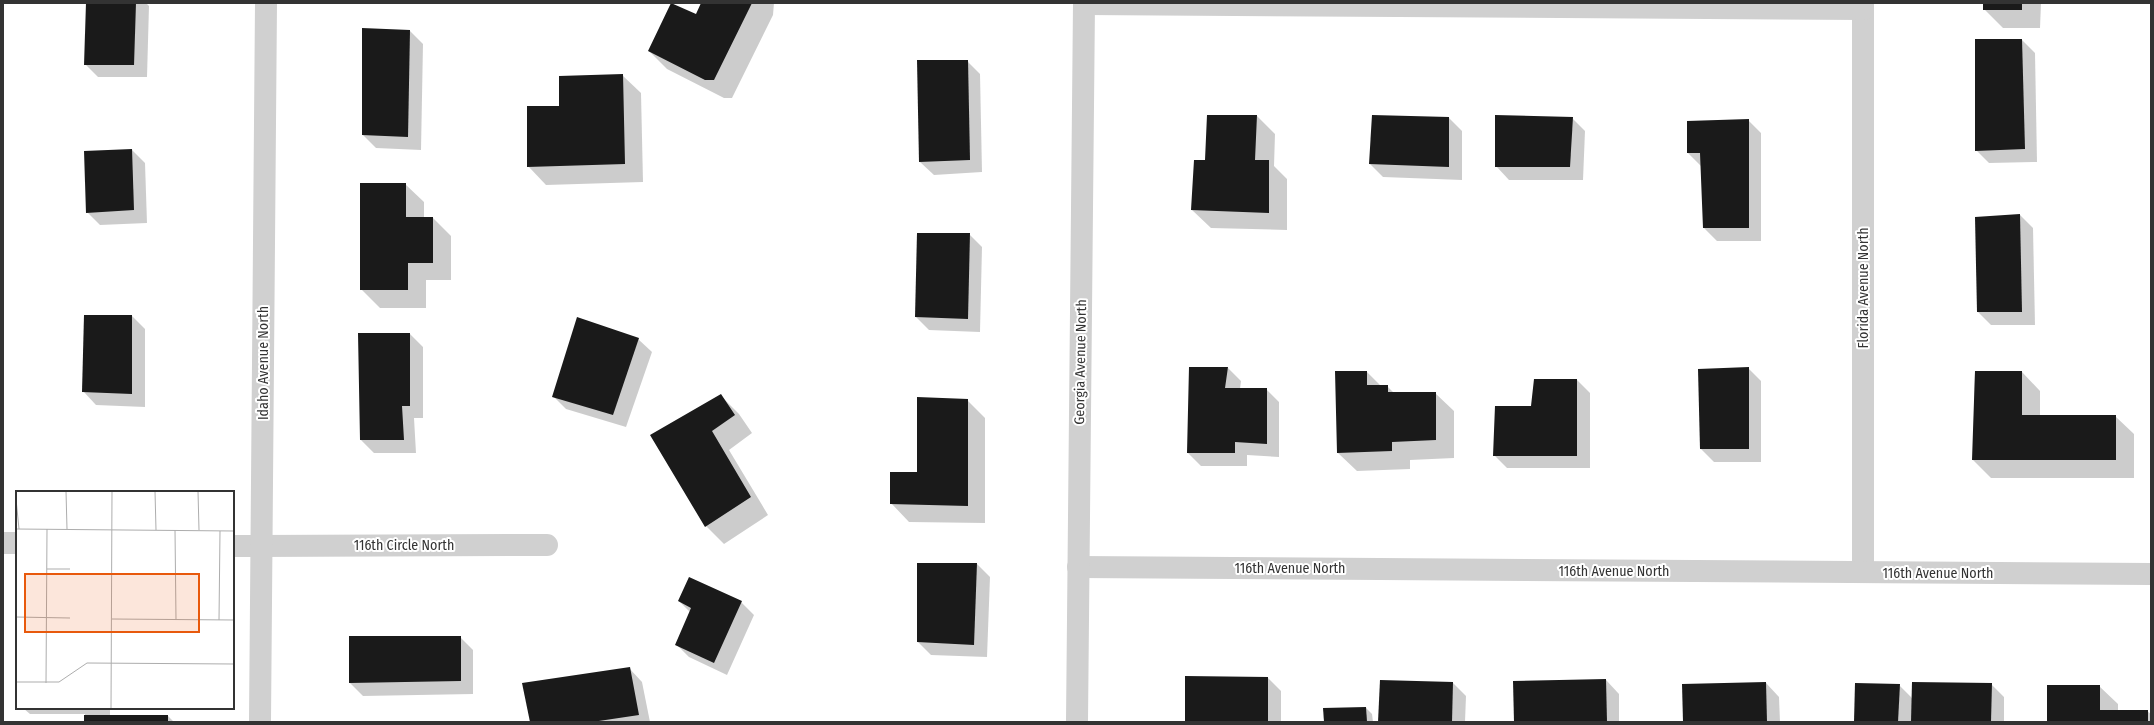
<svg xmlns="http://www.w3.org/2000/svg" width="2154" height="725" font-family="'Fira Sans Condensed',sans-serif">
	<rect width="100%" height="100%" fill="#fff"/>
	<g fill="#0003">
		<path d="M87 3H146L149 6 147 77H98L85 64Z"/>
		<path d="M702 3H774L773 15 732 98H724L667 69 649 51 697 15Z"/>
		<path d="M1984 3H2041L2040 28H2003L1984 9Z"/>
		<path d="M363 29 410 31 423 44 421 150 376 148 363 135Z"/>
		<path d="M2022 40 2035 53 2037 162 1989 163 1976 150Z"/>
		<path d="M967 61 980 74 982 172 934 175 920 162Z"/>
		<path d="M622 75 641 93 643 182 546 185 528 166 560 107Z"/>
		<path d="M1208 116H1257L1275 134 1274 166 1287 179V230L1211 228 1192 210 1206 161Z"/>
		<path d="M1373 116 1449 118 1462 131V180L1383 177 1370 164Z"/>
		<path d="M1572 118 1585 131 1583 180H1509L1496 166Z"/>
		<path d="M1748 120 1761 133V241H1717L1704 228 1701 166 1688 153Z"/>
		<path d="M132 150 145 163 147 223 100 225 87 212Z"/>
		<path d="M405 184 424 202V218H433L451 236V280H426V308H380L361 289Z"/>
		<path d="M2020 215 2033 228 2035 325H1991L1978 312 1976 218Z"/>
		<path d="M969 234 982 247 980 332 929 330 916 317Z"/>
		<path d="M132 316 145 329V407L96 405 83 391Z"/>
		<path d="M359 334H410L423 347V418H414L416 453H374L361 440Z"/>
		<path d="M638 339 652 352 626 427 566 409 553 396Z"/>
		<path d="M1228 368 1241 381 1240 389H1266L1279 402V457L1247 455V466H1201L1188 453Z"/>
		<path d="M1748 368 1761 381V462H1714L1701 449Z"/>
		<path d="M1367 372 1381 386H1387L1394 393H1435L1454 411V458L1410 460V469L1357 471 1338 453Z"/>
		<path d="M1975 372H2022L2040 391V416H2115L2134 434V478H1991L1973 460Z"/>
		<path d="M1577 380 1590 393V468H1507L1494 455 1532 407Z"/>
		<path d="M721 396 739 414 752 433 729 450 768 515 724 544 706 526 651 436Z"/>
		<path d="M967 400 985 418V523L909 522 891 503 918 473Z"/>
		<path d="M977 564 990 577 987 657 931 655 918 642Z"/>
		<path d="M679 601 741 602 754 615 727 675 689 657 676 644 691 613Z"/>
		<path d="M460 637 473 650V694L363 696 350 683Z"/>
		<path d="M629 668 642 682 650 722H531Z"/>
		<path d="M1186 677 1268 678 1281 691V722H1186Z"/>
		<path d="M1606 680 1619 694V722H1515Z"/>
		<path d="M1453 683 1466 696 1465 722H1379Z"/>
		<path d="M1766 683 1779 697 1780 722H1684Z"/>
		<path d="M1991 684 2004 697V722H1855L1899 685 1913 699Z"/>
		<path d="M2099 686 2118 704V711H2147L2151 714V722H2048Z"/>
		<path d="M23 708H110V716H168L174 722H85V714H30Z"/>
		<path d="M1366 708 1372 714 1373 722H1325Z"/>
	</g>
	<g fill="#1a1a1a">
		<path d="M86 3H136L134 65H84Z"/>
		<path d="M671 3 696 14 701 3H752L714 80H705L648 51Z"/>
		<rect x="1983" y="3" width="39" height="7"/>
		<path d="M362 28 410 30 408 137 362 135Z"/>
		<path d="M1975 39H2022L2025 149 1975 151Z"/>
		<path d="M917 60H968L970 160 919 162Z"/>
		<path d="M623 74 625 164 527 167V106H559V76Z"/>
		<path d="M1207 115H1257L1255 160H1269V213L1191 210 1194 160H1205Z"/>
		<path d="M1372 115 1449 117V167L1369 164Z"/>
		<path d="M1495 115 1573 117 1570 167H1495Z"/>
		<path d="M1749 119V228H1703L1700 153H1687V121Z"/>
		<path d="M132 149 134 210 86 213 84 151Z"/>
		<path d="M360 183H406V217H433V263H408V290H360Z"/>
		<path d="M2020 214 2022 312H1977L1975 217Z"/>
		<path d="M917 233H970L968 319 915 317Z"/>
		<path d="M84 315H132V394L82 392Z"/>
		<path d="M577 317 639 338 613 415 552 397Z"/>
		<path d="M358 333H410V406H402L404 440H360Z"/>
		<path d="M1189 367H1228L1225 388H1267V444L1235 442V453H1187Z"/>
		<path d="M1749 367V449H1700L1698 369Z"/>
		<path d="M1335 371H1367V385H1388V392H1436V440L1392 442V451L1337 453Z"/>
		<path d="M1975 371H2022V415H2116V460H1972Z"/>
		<path d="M1534 379H1577V456H1493L1495 406H1531Z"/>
		<path d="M721 394 735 415 712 431 751 497 705 527 650 435Z"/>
		<path d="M917 397 968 399V506L890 504V472H917Z"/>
		<path d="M917 563H977L974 645 917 642Z"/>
		<path d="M689 577 742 601 714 663 675 645 691 608 678 601Z"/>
		<path d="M349 636H461V681L349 683Z"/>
		<rect x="16" y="652" width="1" height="50"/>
		<path d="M630 667 639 715 592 722H530L522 683Z"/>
		<path d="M1185 676 1268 677V722H1185Z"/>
		<path d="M1606 679 1607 722H1514L1513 681Z"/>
		<path d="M1380 680 1453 682 1452 722H1378Z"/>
		<path d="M1766 682 1767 722H1683L1682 684Z"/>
		<path d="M1912 682 1992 683 1991 722H1911Z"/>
		<path d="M1855 683 1900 684 1898 722H1854Z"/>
		<path d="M2047 685H2100V710H2148V722H2047Z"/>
		<path d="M1366 707 1367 722H1324L1323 708Z"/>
		<rect x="84" y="715" width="84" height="7"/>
	</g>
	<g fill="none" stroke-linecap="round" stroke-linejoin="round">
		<g stroke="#d0d0d0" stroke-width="22">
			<path d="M1863 3V572"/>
			<path d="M1084 4 1863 9"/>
			<path d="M3 543H17"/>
			<path d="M233 546 547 545"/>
			<path d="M1078 567 2151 574"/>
			<path d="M260 722 266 3"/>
			<path d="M1077 722 1084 3"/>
		</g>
	</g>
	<g text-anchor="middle" stroke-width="4" stroke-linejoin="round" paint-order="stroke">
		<g font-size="14" fill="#333" stroke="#fff">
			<text transform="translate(1863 288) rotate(-90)" y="5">Florida Avenue North</text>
			<text transform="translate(1080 362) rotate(-89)" y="5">Georgia Avenue North</text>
			<text transform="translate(263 363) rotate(-90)" y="5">Idaho Avenue North</text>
			<text x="404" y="550">116th Circle North</text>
			<text x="1290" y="573">116th Avenue North</text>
			<text x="1614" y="576">116th Avenue North</text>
			<text x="1938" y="578">116th Avenue North</text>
		</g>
	</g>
	<g transform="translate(16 491)">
		<rect width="218" height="218" fill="#fff"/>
		<path fill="none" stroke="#adadad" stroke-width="1" d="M50 0 51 38M139 0 140 39M182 0 183 39M0 8 3 38M0 38 218 40M159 39 160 129M31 78H54M97 83H160M0 126 54 127M96 128 218 129M203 129 204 40M0 191H43L71 172 218 173M30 192 31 38M95 218 96 0"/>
		<path fill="#e8590c" fill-opacity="0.15" stroke="#e8590c" stroke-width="2" d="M9 83H183V141H9Z"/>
		<rect width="218" height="218" fill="none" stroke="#333" stroke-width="2"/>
	</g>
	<rect width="2154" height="725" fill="none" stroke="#333333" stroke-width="8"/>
</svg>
